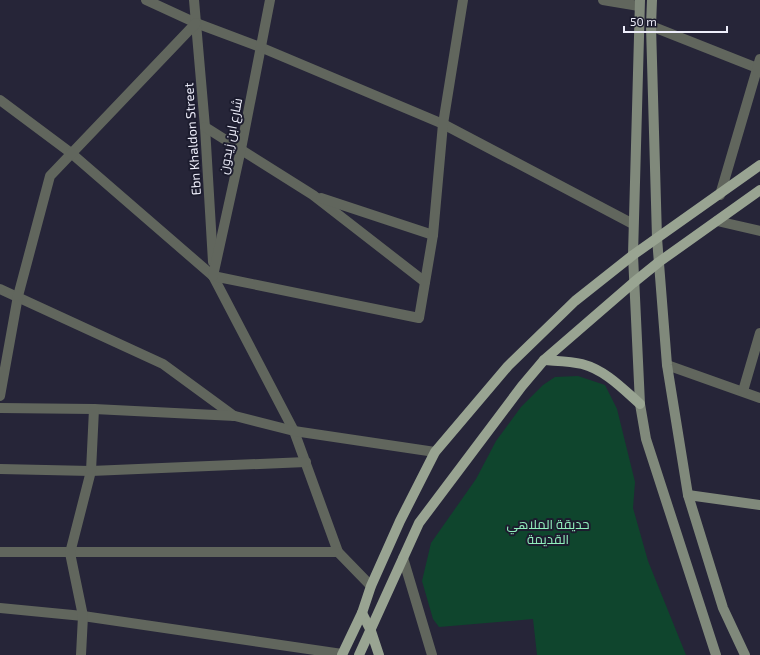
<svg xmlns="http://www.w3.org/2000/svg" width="760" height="655" font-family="'Exo 2',Cairo,sans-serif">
	<rect width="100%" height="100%" fill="#262538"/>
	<path fill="#0f452d" d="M578 376 605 385 617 409 635 482 633 508 648 561 686 655H537L533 619 439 627 433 619 422 581 431 543 476 479 496 441 521 407 543 385 555 377Z"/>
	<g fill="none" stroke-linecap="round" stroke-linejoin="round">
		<g stroke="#61665d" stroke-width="10">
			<path d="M146 0 196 23 260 47 443 124 633 224"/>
			<path d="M194 0 205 127 213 262"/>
			<path d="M603 0 639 6"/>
			<path d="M651 26 760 69"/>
			<path d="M0 100 71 153 213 276 294 431 338 552 371 586"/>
			<path d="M205 127 313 195 425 282"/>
			<path d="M720 195 760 59"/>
			<path d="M321 198 433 235"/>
			<path d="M717 221 760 231"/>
			<path d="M213 276 419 318 433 235 443 124 463 0"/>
			<path d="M213 276 241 149 270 0"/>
			<path d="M0 289 163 364 234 416"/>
			<path d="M667 365 760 398"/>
			<path d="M743 391 760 333"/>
			<path d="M0 396 18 296 50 176 196 23"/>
			<path d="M0 408 94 409 235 416 294 431 435 452"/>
			<path d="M0 469 91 471 306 462"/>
			<path d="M0 552H338"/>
			<path d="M403 558 432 655"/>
			<path d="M0 608 83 616 342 654"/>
			<path d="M81 655 83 616 70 553 91 471 94 409"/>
		</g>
		<g stroke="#80897b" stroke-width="10">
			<path d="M640 0 633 255 640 404 646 439 716 655"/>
			<path d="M652 0 651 26 657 238 667 365 688 495 723 608 745 655"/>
			<path d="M688 495 760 505"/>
		</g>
		<g stroke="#99a492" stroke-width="10">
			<path d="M544 360C556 361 570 361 582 364 605 370 622 388 640 404"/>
			<path d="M362 613 371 631 379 655"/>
			<path d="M342 655 362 613 371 586 400 521 435 452 508 366 575 301 633 255 760 165"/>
			<path d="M359 655 419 523 522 386 544 360 633 283 659 262 760 190"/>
		</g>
	</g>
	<g text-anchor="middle" stroke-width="4" stroke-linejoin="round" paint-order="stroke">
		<g font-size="13" fill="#eeeefb" stroke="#1c1c2e">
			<text transform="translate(230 136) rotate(-79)" y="5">شارع ابن زيدون</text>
			<text transform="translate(192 139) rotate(-94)" y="5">Ebn Khaldon Street</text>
		</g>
		<g font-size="13" fill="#92f0be" stroke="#1c1c2e">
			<text x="548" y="529">حديقة الملاهي<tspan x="548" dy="15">القديمة</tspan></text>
		</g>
	</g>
	<path d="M624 26v6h103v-6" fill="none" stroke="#eeeefb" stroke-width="2"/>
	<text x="630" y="26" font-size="12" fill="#eeeefb" stroke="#1c1c2e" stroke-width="3" paint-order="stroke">50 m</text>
</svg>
